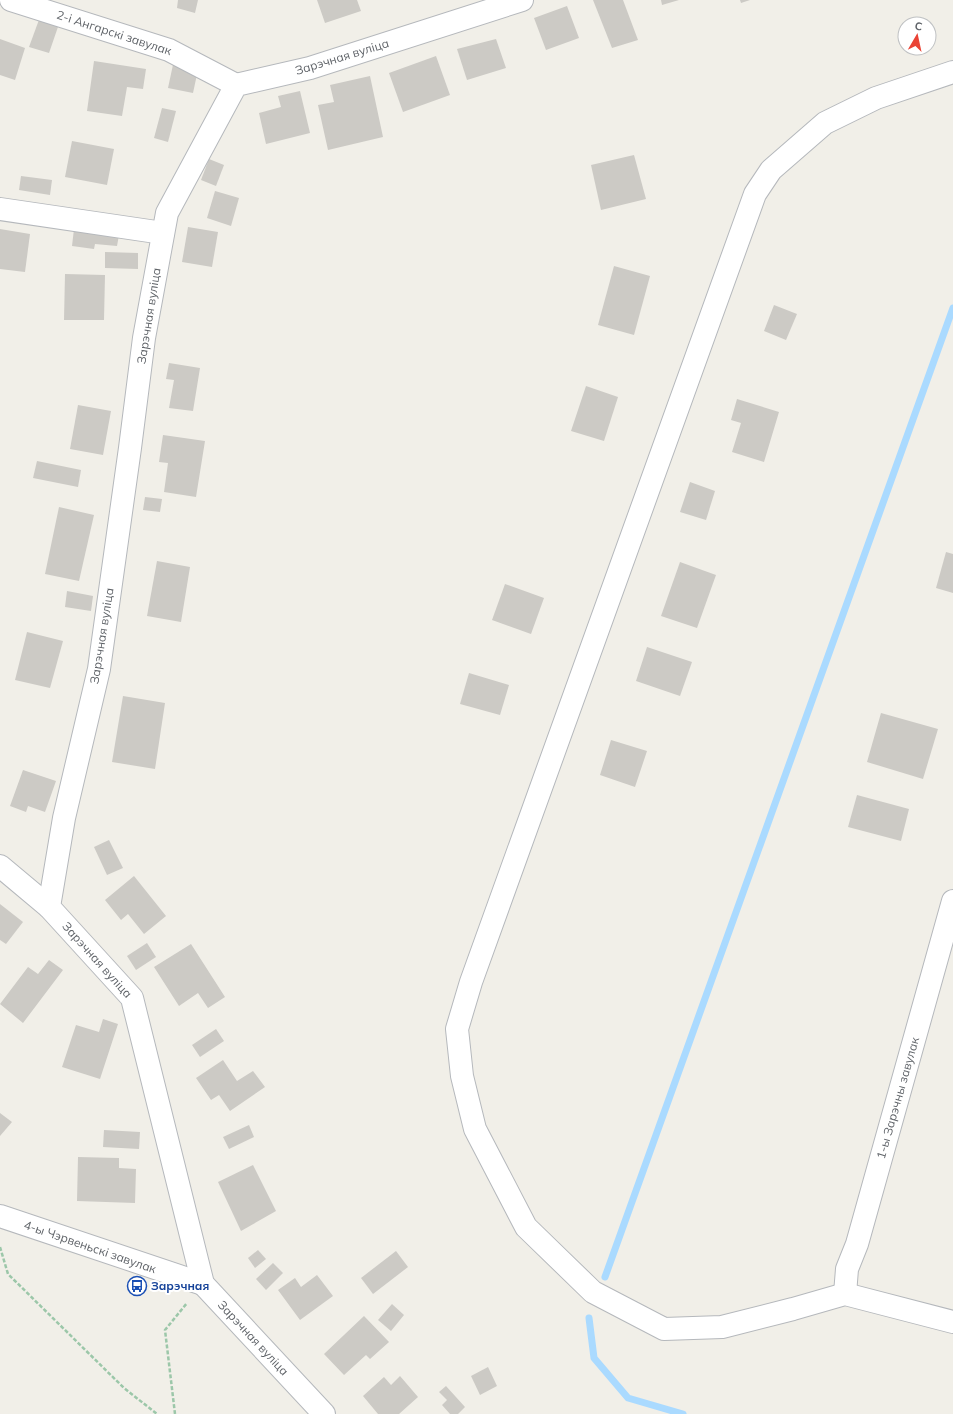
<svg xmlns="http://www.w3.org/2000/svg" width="953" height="1414" font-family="Mulish,sans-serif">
	<rect width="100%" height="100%" fill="#f1efe8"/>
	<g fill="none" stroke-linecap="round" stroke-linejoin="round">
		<g stroke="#aadaff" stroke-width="7">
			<path d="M605 1277 953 308"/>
			<path d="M589 1318 594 1358 628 1398 683 1414"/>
		</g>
	</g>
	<g fill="#cccac5">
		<path d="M178 0H198L195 13 177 8Z"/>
		<path d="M317 0H357L361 11 325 23Z"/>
		<path d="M593 0H623L638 40 612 48Z"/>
		<path d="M661 0H679L662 5Z"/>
		<path d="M740 0H750L741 3Z"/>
		<path d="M567 6 579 38 546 50 534 18Z"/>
		<path d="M40 17 59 24 49 53 29 47Z"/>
		<path d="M0 39 25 48 15 80 0 75Z"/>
		<path d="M496 39 506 68 467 80 457 49Z"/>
		<path d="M436 56 450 95 403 112 389 73Z"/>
		<path d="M174 60 199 65 193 93 168 88Z"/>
		<path d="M94 61 146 69 143 89 127 87 122 116 87 111Z"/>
		<path d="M370 76 383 137 328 150 318 105 334 102 330 85Z"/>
		<path d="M300 91 310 133 266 144 259 113 281 107 278 96Z"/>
		<path d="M162 108 176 111 168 142 154 138Z"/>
		<path d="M72 141 114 149 107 185 65 177Z"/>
		<path d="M634 155 646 199 601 210 591 165Z"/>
		<path d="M209 159 224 165 216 186 201 180Z"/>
		<path d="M21 176 52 180 50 195 19 190Z"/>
		<path d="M215 191 239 198 231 226 207 218Z"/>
		<path d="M188 227 218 232 212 267 182 262Z"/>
		<path d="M0 229 30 234 25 272 0 269Z"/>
		<path d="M74 229 119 235 117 246 95 244 94 249 72 246Z"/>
		<path d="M105 252 138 253V269L105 268Z"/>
		<path d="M614 266 650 276 634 335 598 325Z"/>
		<path d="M65 274 105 275 104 320H64Z"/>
		<path d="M774 305 797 314 786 340 764 331Z"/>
		<path d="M169 363 200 368 193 411 169 408 174 380 166 379Z"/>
		<path d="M586 386 618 397 604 441 571 431Z"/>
		<path d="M737 399 779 412 764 462 732 452 741 423 731 420Z"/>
		<path d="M78 405 111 411 103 455 70 449Z"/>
		<path d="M163 435 205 441 196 497 164 492 168 463 159 462Z"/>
		<path d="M37 461 81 470 78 487 33 478Z"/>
		<path d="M690 482 715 491 706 520 680 512Z"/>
		<path d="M145 497 162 499 160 512 143 510Z"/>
		<path d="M59 507 94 515 79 581 45 574Z"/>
		<path d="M946 552 953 554V593L936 588Z"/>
		<path d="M157 561 190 567 181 622 147 616Z"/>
		<path d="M680 562 716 575 697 628 661 616Z"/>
		<path d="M505 584 544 598 531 634 492 620Z"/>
		<path d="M67 591 93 596 91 611 65 607Z"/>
		<path d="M27 632 63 641 50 688 15 680Z"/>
		<path d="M647 647 692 662 680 696 636 681Z"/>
		<path d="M469 673 509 685 500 715 460 704Z"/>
		<path d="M123 696 165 703 155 769 112 762Z"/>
		<path d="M881 713 938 729 923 779 867 762Z"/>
		<path d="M611 740 647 751 635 787 600 775Z"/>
		<path d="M23 770 56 781 45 812 28 806 26 812 10 806Z"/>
		<path d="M857 795 909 809 901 841 848 827Z"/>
		<path d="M109 840 123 868 107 875 94 847Z"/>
		<path d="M134 876 166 916 144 934 128 914 121 920 105 900Z"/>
		<path d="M0 904 23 922 6 944 0 940Z"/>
		<path d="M147 943 156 957 136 970 127 956Z"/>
		<path d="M191 944 225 997 208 1008 198 993 179 1006 154 967Z"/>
		<path d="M49 960 63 970 23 1023 0 1004 28 967 38 974Z"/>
		<path d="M103 1019 118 1024 100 1079 62 1067 76 1025 99 1032Z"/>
		<path d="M216 1029 224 1041 200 1057 192 1045Z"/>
		<path d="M223 1060 237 1081 253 1071 265 1087 230 1111 219 1095 211 1100 196 1078Z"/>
		<path d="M0 1113 12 1122 0 1136Z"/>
		<path d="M249 1125 254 1137 229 1149 223 1137Z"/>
		<path d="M104 1130 140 1132 139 1149 103 1147Z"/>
		<path d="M78 1157 119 1158V1168L136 1169 135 1203 77 1201Z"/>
		<path d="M253 1165 276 1211 241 1231 218 1182Z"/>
		<path d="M258 1250 266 1259 255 1268 248 1258Z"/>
		<path d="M396 1251 408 1267 373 1294 361 1278Z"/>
		<path d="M273 1263 283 1273 266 1290 256 1279Z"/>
		<path d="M317 1275 333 1296 300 1320 278 1290 295 1278 301 1287Z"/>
		<path d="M392 1304 404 1315 391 1331 378 1320Z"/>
		<path d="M364 1316 389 1342 370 1359 366 1355 344 1375 324 1354Z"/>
		<path d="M488 1367 497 1386 480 1395 471 1376Z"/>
		<path d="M400 1376 418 1397 399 1414H378L363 1396 384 1377 391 1385Z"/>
		<path d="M446 1386 465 1407 458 1414H450L442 1405 447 1400 439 1392Z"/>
	</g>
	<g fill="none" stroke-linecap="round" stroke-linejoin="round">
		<g stroke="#b5b8bc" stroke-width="24">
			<g id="minor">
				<path d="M11 0 169 50 236 85"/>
				<path d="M953 72 876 98 825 123 771 170 755 194 471 982 457 1029 462 1076 475 1129 526 1227 593 1292 664 1329 722 1327 793 1309 845 1294 953 1322"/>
				<path d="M0 209 163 233"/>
				<path d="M0 866 49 907"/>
				<path d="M0 1216 203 1284"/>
				<path d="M845 1294 847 1269 857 1244 953 901"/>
				<path d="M324 1414 203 1284 132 998 49 907 64 818 99 669 130 448 144 338 167 213 236 85 310 68 522 0"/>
			</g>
		</g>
		<g stroke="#9cc7a9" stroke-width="2.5" stroke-dasharray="4 2" stroke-linecap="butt">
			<path d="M0 1247 8 1274 124 1388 157 1414"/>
			<path d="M175 1414 165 1330 187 1303"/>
		</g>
		<use href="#minor" stroke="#fff" stroke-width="22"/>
	</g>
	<defs>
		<g id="bus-ring" transform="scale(1)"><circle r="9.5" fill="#fff" stroke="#1a4fb4" stroke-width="1.5"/><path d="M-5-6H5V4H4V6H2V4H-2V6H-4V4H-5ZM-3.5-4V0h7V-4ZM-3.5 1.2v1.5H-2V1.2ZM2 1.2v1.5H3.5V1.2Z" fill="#1a4fb4"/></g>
	</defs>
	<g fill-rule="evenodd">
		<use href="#bus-ring" x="137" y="1286"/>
	</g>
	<g text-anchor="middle" stroke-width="4" stroke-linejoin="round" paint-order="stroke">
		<g font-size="12" fill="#5f6368" stroke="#fff">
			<text transform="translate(114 33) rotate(18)" y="4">2-і Ангарскі завулак</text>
			<text transform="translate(342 57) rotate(-17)" y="4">Зарэчная вуліца</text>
			<text transform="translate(149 316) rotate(-81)" y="4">Зарэчная вуліца</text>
			<text transform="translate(102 636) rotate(-81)" y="4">Зарэчная вуліца</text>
			<text transform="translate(97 960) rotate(48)" y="4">Зарэчная вуліца</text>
			<text transform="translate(898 1098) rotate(-74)" y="4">1-ы Зарэчны завулак</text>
			<text transform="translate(90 1247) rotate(19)" y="4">4-ы Чэрвеньскі завулак</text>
			<text transform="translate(253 1338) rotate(47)" y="4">Зарэчная вуліца</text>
		</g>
		<g font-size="12" font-weight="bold" fill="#164399" stroke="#fff" text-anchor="start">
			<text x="151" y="1290">Зарэчная</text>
		</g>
	</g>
	<g transform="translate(917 36) rotate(9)"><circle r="19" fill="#ffffff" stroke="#bfc1c3"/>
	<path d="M0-3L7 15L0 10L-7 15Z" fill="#ea4335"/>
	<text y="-6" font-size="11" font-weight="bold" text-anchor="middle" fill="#5f6368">С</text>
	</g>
</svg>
